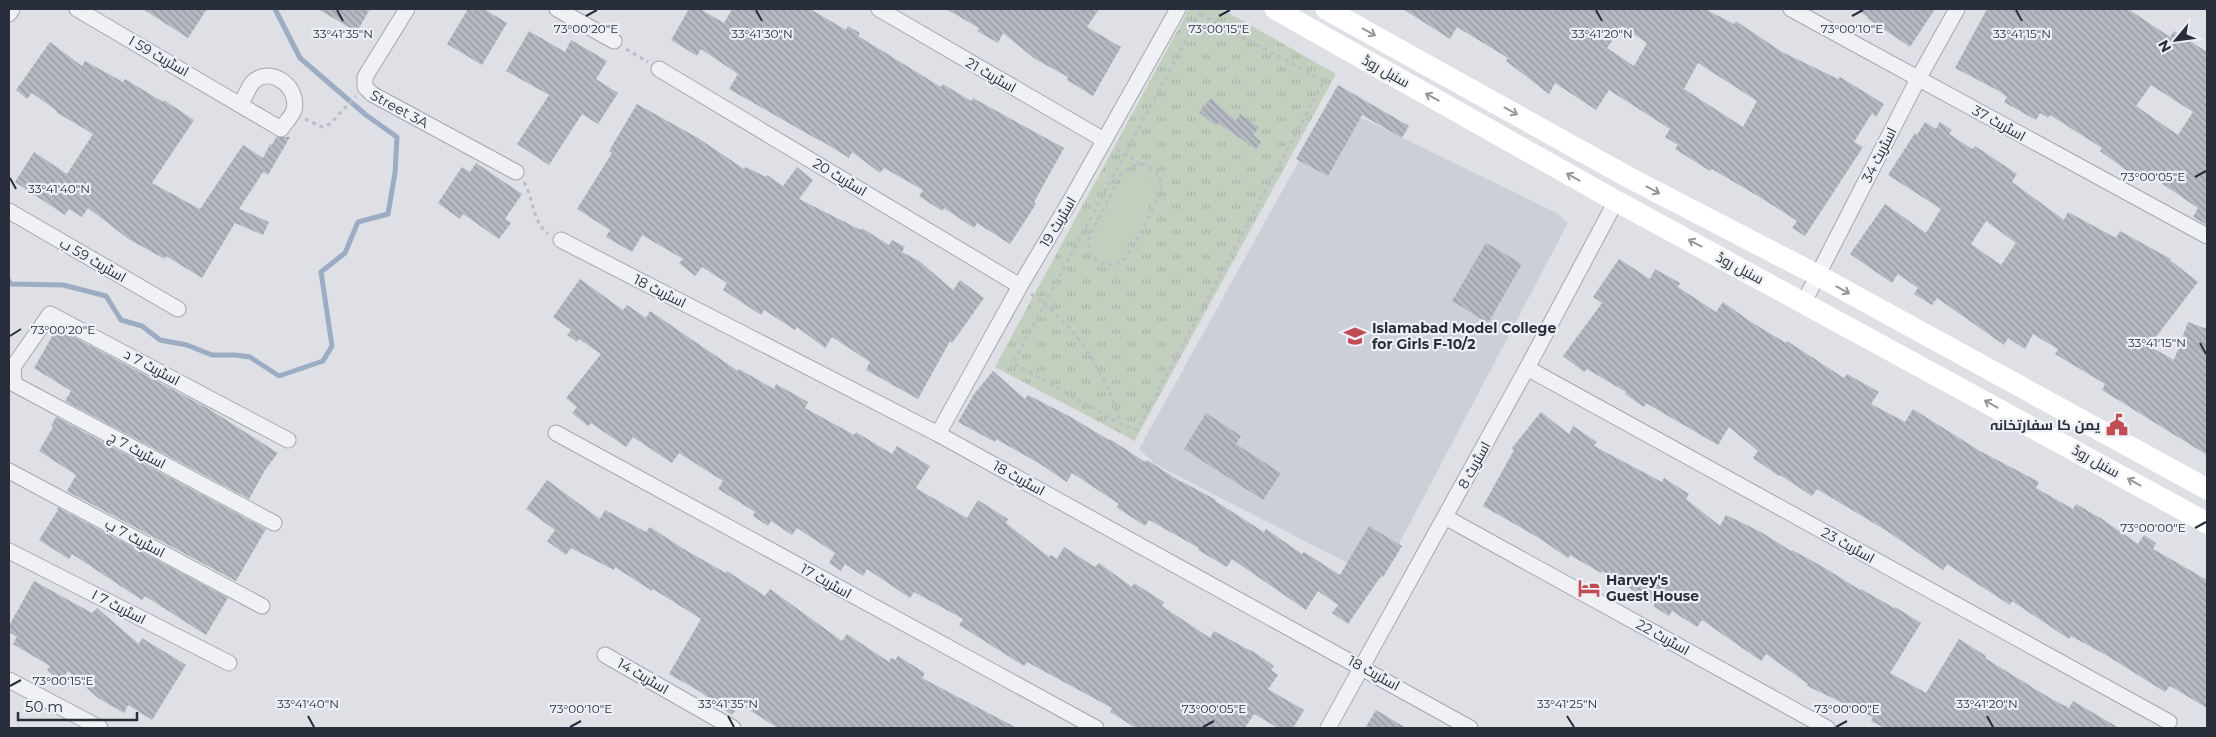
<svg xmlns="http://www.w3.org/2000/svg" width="2216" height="737" font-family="Montserrat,Cairo,sans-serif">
	<defs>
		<pattern id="park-tufts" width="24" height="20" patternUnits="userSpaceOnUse" patternTransform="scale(1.25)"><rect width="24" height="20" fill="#c2cfbf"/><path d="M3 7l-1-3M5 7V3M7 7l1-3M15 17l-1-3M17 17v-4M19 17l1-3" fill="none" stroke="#a7b2a5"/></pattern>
		<pattern id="building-back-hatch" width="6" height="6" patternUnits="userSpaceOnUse" patternTransform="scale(1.25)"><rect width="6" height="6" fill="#b5b9c2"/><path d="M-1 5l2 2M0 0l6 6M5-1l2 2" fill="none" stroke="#93979f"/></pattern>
	</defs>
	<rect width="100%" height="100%" fill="#dee0e6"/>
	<path fill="#cccfd7" d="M1331 103 1557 213 1568 223 1380 580 1155 464 1139 449Z"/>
	<path fill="url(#park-tufts)" d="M1189 9H1222L1336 74 1134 442 1133 440 995 367Z"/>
	<path fill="#c2cfbf" d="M1135 170 1149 177 1154 197 1120 258C1105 268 1093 264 1087 247 1092 227 1117 180 1135 170Z"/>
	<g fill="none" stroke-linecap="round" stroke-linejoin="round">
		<path stroke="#9bacc3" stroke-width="5" d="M9 281 11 284 63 285 106 296 121 320 142 326 160 340 187 345 212 355H235L250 357 279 376 323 361 332 346 321 272 345 253 358 222 388 214 395 173 397 137 366 115 300 58 275 9"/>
	</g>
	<g fill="url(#building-back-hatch)" fill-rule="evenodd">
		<path d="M143 9H207L188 38Z"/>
		<path d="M318 9H370L357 32Z"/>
		<path d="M468 9H484L507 23 482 65 447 44Z"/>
		<path d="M689 9H700L724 23 732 9H810L846 30 848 26 860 33 858 36 941 87 943 84 971 101 973 98 1064 148 1034 202 1036 204 1010 244 977 223 974 228 944 208 942 211 919 196 923 190 884 168 880 173 852 152 849 158 820 140V141L729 89 738 74 701 49 697 56 671 40Z"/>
		<path d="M946 9H1099L1087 27 1121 47 1093 96 1067 80 1068 77 1035 59 1003 33 998 43 977 31 979 28Z"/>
		<path d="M1403 9H1705L1734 24 1736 21 1782 52 1838 79 1840 77 1884 104 1876 117 1872 113 1854 142 1863 147 1805 236 1792 228 1797 221 1758 196 1712 169 1710 171 1675 149 1678 145 1665 137 1670 129 1609 90 1596 110 1555 83 1549 94 1506 61 1508 58 1457 27 1450 39ZM1622 26 1647 43 1634 66 1607 48ZM1698 63 1757 101 1743 127 1684 89Z"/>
		<path d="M1857 9H1935L1910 47 1867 18 1868 17Z"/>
		<path d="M1987 9H2128L2170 37 2174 31 2207 52V225L2193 217 2198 208 2142 170 2137 178 2100 151 2102 148 2050 115 2048 118 2040 113 2036 120 2004 102 2007 97 1999 91 1955 68ZM2151 85 2193 112 2178 135 2136 106Z"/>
		<path d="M529 31 565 52 571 40 607 61 596 79 618 93 598 124 582 114 549 165 517 144 549 95 506 71Z"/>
		<path d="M50 42 82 66 85 61 123 82 125 79 163 102 164 100 194 120 152 183 200 209 243 145 263 158 270 144 272 145 276 137H290L268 175 263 172 239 209 269 222 263 235 235 223 202 278 166 256 165 259 130 240 88 208 82 217 69 209 65 215 15 182 34 152 67 174 93 134 56 112 57 111 32 93 27 99 16 90Z"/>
		<path d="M1338 85 1409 126 1402 138 1362 115 1328 176 1296 159Z"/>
		<path d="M1211 98 1236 121 1240 114 1259 127 1253 135 1261 142 1256 149 1218 123 1216 126 1199 112Z"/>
		<path d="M637 104 698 138 744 169 746 167 766 177 767 175 783 186 797 167 813 180 799 199 861 230 862 228 889 245 892 240 905 247 902 252 919 261 953 290 960 280 984 298 952 343 950 341 918 399 866 370 870 362 832 337 825 348 797 327 795 330 764 310 761 315 723 290 727 283 702 267 695 276 679 263 683 259 642 235 632 252 606 237 610 230 577 209 612 153 609 151Z"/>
		<path d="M1925 122 1936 129 1940 122 1952 130 1949 134 1972 149 1975 146 2017 174 2012 182 2064 220 2068 212 2116 238 2120 231 2171 259 2170 260 2198 282 2149 346 2174 360 2188 322 2207 329V455L2102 390 2105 384 2055 354 2058 349 2033 334 2025 349 2008 338 2004 345 1937 298 1932 305 1914 294 1918 288 1898 274 1892 283 1850 254 1885 204 1926 233 1941 209 1888 175 1915 133 1917 135ZM1986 221 2016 243 2001 265 1971 244Z"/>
		<path d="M476 163 522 194 505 219 511 223 499 239 463 214 460 219 438 203 462 167 470 172Z"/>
		<path d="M1486 243 1522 264 1488 323 1452 301Z"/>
		<path d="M1619 259 1650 279 1655 269 1680 283 1678 287 1716 312 1723 302 1751 322 1786 343 1787 341 1844 378 1847 374 1879 392 1871 404 1905 422 1913 409 1980 451 2039 482 2036 488 2073 509 2076 504 2102 519 2138 544 2144 535 2156 543 2153 549 2207 580V708L2170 686 2165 692 2106 655 2071 636 2069 639 2012 601 2010 605 1947 564 1943 570 1887 531 1817 489 1812 496 1780 475 1779 476 1753 458 1758 451 1729 427 1718 445 1646 403 1644 407 1625 394 1626 392 1587 369 1584 372 1563 356 1602 303 1593 297Z"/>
		<path d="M580 279 623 310 627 305 646 318 650 311 738 371 739 369 774 389 776 384 808 402 805 408 854 435 856 432 892 454 897 446 930 466 916 488 967 518 978 500 1008 519 1006 523 1049 557 1051 555 1057 559 1064 547 1095 567 1099 563 1132 587 1134 583 1164 602 1162 606 1210 638 1214 631 1251 651V650L1274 666 1271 670 1278 675 1268 689 1304 710 1293 728H1278L1254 714 1245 728H1136L1110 712 1112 708 1027 662 1024 666 959 625 963 619 914 592 910 598 867 569 863 576 845 564 841 571 829 563 835 553 797 528 792 535 771 521 768 526 753 516 755 512 718 489 723 481 679 453 672 463 633 437 626 447 591 423 588 426 572 413 577 407 566 398 601 354 579 339 577 342 567 335 571 330 553 317Z"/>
		<path d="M57 328 209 409 278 453 265 470 249 499 65 401 71 391 34 368Z"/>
		<path d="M993 371 1025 399 1028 395 1069 416 1109 440 1110 439 1145 462 1147 460 1181 482V481L1216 500 1215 501 1264 532 1266 529 1302 554 1304 552 1340 575 1369 526 1402 546 1383 577 1381 576 1348 624 1332 613 1338 605 1318 591 1306 610 1232 559 1227 567 1198 550 1199 548 1149 520 1145 526 1116 507 1119 504 1072 473 1067 482 1040 464 996 439 995 442 958 422 974 394Z"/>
		<path d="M1541 412 1569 434 1573 426 1597 442 1594 446 1662 482 1664 478 1689 494 1686 499 1720 526 1726 515 1761 532 1791 551 1792 550 1825 568 1860 590 1861 589 1894 608 1895 607 1921 623 1890 673 1926 693 1959 639 1986 656 1985 658 2050 698 2069 708 2073 701 2119 728H1885L1871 721 1873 717 1807 686 1808 684 1766 654 1761 661 1702 620 1697 627 1672 611 1669 616 1653 606 1655 604 1602 571 1601 573 1570 555 1568 558 1539 538 1483 506 1514 450 1512 448Z"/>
		<path d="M1206 413 1241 436 1236 444 1281 473 1263 500 1184 449Z"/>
		<path d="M56 417 266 529 236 581 67 491 76 475 39 451 53 427 51 426Z"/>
		<path d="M547 480 600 519 605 510 646 532 650 527 687 551 726 573 727 571 765 596 770 589 842 641 847 634 889 662 891 658 895 660 898 656 925 673 922 678 1017 728H778L740 704 732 715 699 691 669 674 701 619 653 589 652 591 615 567 614 570 571 548 566 555 547 541 555 530 526 509Z"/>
		<path d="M57 507 228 598 206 635 145 596 142 600 72 554 69 559 39 540 58 510Z"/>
		<path d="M34 581 92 613 97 608 139 644 142 638 186 665 152 720 128 705 124 713 98 698 68 671 60 681 47 670 50 666 13 644 17 637 9 632V626Z"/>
		<path d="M1376 710 1406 728H1365Z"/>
	</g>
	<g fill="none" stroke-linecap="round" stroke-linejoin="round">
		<g stroke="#a4a7af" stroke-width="17">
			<g id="street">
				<path d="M77 9 281 129C285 123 292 116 294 110 300 87 270 64 252 83 248 89 244 98 241 104"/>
				<path id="s1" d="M407 9 365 77V87L372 94 516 172"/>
				<path d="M557 9 614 41"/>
				<path d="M879 9 1104 140"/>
				<path d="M1791 9 2207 236"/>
				<path d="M9 14 12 9"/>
				<path d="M659 69 1020 286"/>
				<path d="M9 211 178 309"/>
				<path d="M561 240 938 434 1470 728"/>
				<path d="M1804 302 1918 79 1957 9"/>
				<path d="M9 367H13L50 314 288 440"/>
				<path d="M13 367 14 384 274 523"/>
				<path d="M1527 368 2169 722"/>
				<path d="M556 433 1096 728"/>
				<path d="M938 434 1020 286 1073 196 1178 9"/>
				<path d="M9 471 262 606"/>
				<path d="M1445 517 1827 728"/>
				<path d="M9 551 229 663"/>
				<path d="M605 655 733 728"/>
				<path d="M9 680 100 728"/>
				<path d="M1328 728 1527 368 1616 201"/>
			</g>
		</g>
		<g stroke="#bcbec5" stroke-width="3" stroke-dasharray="4 4" stroke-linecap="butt">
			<path d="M1200 14 1324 81 1137 430 1121 424 1013 363Z"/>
			<path d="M626 49 648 62"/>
			<path d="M305 119 322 127 330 124 356 96"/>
			<path d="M1117 149 1141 164"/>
			<path d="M1141 164C1152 167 1161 174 1161 186 1161 196 1134 246 1127 256 1123 261 1119 263 1114 265L1099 263 1089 253V238L1121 174 1132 166Z"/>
			<path d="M524 182C534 200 532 221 548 234"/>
			<path d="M1031 294C1077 326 1104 370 1121 423"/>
		</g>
		<use href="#street" stroke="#f0f1f5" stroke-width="15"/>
		<g stroke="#fff" stroke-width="21">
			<path d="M1275 9 1616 201 2207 523"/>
			<path d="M1326 9 1628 177 1817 275 2207 489"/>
		</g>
	</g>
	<defs><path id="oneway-shaft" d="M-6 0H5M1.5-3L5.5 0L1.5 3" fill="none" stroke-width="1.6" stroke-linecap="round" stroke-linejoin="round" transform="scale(1.25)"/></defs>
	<g stroke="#94969d">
		<use href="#oneway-shaft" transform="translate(1369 32) rotate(29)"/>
		<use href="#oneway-shaft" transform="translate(1432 97) rotate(-151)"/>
		<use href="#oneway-shaft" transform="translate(1511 111) rotate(29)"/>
		<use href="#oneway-shaft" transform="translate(1573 177) rotate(-151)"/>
		<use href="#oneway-shaft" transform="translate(1653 190) rotate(28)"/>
		<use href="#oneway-shaft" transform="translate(1695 243) rotate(-152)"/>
		<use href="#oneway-shaft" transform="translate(1843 290) rotate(29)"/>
		<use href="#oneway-shaft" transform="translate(1991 404) rotate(-151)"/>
		<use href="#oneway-shaft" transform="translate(2134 482) rotate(-151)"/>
	</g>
	<path fill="none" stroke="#282e3b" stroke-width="2" d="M337 10 343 21M756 10 762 21M1596 10 1602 21M2016 10 2022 21M586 16 597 10M1219 16 1230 10M1852 16 1863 10M2195 177 2206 171M10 178 16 189M10 336 21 329M2200 343 2206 354M2195 528 2206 522M10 686 21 680M308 716 314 727M728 716 734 727M1567 716 1574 727M1987 716 1993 727M570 727 581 721M1203 727 1214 721M1836 727 1847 721"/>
	<defs>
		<g id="university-bare" transform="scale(1.725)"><path d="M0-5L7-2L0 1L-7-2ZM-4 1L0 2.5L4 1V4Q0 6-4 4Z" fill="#c14c55" stroke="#edeff4" stroke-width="2.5" paint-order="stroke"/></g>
		<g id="civic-bare" transform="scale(1.725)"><path d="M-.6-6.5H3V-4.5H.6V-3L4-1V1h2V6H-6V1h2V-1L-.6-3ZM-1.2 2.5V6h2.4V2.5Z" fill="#c14c55" stroke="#edeff4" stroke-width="2.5" paint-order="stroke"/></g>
		<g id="hotel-bare" transform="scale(1.725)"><path d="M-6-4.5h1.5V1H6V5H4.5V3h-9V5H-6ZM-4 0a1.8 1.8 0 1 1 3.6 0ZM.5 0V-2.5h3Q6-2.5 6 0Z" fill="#c14c55" stroke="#edeff4" stroke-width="2.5" paint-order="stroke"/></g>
	</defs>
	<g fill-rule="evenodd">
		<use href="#university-bare" x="1355" y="336"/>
		<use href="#civic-bare" x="2117" y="425"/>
		<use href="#hotel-bare" x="1589" y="588"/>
	</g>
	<g text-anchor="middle" stroke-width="4.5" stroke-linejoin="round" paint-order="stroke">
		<g font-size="14" fill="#282e3b" stroke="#edeff4">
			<text transform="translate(159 56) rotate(30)" y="5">اسٹریٹ 59 ا</text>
			<text transform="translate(1386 71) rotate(29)" y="5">سنبل روڈ</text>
			<text transform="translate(991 75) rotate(30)" y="5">اسٹریٹ 21</text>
			<text dy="5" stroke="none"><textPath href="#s1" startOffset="131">Street 3A</textPath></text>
			<text transform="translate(1999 123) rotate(29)" y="5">اسٹریٹ 37</text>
			<text transform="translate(1879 155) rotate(-63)" y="5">اسٹریٹ 34</text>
			<text transform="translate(840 177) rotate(31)" y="5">اسٹریٹ 20</text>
			<text transform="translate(1058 222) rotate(-59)" y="5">اسٹریٹ 19</text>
			<text transform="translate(93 260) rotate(30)" y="5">اسٹریٹ 59 ب</text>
			<text transform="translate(1740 268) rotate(28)" y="5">سنبل روڈ</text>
			<text transform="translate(660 291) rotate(27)" y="5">اسٹریٹ 18</text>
			<text transform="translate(152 367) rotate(28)" y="5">اسٹریٹ 7 د</text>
			<text transform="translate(137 450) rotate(28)" y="5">اسٹریٹ 7 ج</text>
			<text transform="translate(2096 461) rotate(29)" y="5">سنبل روڈ</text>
			<text transform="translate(1474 465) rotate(-61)" y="5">اسٹریٹ 8</text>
			<text transform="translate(1019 478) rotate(29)" y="5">اسٹریٹ 18</text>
			<text transform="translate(135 538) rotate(28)" y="5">اسٹریٹ 7 ب</text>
			<text transform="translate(1848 545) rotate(29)" y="5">اسٹریٹ 23</text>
			<text transform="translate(826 581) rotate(29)" y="5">اسٹریٹ 17</text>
			<text transform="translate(119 607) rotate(27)" y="5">اسٹریٹ 7 ا</text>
			<text transform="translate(1663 637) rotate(29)" y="5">اسٹریٹ 22</text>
			<text transform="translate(1374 673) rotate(29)" y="5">اسٹریٹ 18</text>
			<text transform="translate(643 676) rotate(30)" y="5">اسٹریٹ 14</text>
		</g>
		<g font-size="14" font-weight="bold" fill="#282e3b" stroke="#edeff4" text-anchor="start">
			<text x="1372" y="333">Islamabad Model College<tspan x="1372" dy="16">for Girls F-10/2</tspan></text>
			<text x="2100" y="430" text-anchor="end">یمن کا سفارتخانہ</text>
			<text x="1606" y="585">Harvey's<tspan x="1606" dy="16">Guest House</tspan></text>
		</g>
	</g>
	<g font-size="12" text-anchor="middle" fill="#282e3b" stroke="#edeff4" stroke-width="4.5" stroke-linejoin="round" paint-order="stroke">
		<text x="586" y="33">73°00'20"E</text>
		<text x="1219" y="33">73°00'15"E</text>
		<text x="1852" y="33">73°00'10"E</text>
		<text x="343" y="38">33°41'35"N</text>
		<text x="762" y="38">33°41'30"N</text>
		<text x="1602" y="38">33°41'20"N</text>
		<text x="2022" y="38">33°41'15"N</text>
		<text x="2153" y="181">73°00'05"E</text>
		<text x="59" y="193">33°41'40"N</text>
		<text x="63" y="334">73°00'20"E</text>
		<text x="2157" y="347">33°41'15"N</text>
		<text x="2153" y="532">73°00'00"E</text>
		<text x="63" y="685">73°00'15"E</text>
		<text x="308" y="708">33°41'40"N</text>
		<text x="728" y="708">33°41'35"N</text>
		<text x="1567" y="708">33°41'25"N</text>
		<text x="1987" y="708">33°41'20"N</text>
		<text x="581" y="713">73°00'10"E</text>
		<text x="1214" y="713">73°00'05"E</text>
		<text x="1847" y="713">73°00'00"E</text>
	</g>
	<rect width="2216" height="737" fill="none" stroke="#282e3b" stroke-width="20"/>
	<g transform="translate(2176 40) rotate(241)" stroke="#edeff4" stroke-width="4" paint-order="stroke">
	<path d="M0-4L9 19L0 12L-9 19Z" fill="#282e3b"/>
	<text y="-8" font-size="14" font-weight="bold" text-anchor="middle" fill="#282e3b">N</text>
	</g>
	<path d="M18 712v8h119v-8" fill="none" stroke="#282e3b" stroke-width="2.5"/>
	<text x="25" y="712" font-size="15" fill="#282e3b" stroke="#edeff4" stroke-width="4" paint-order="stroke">50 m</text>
</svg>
